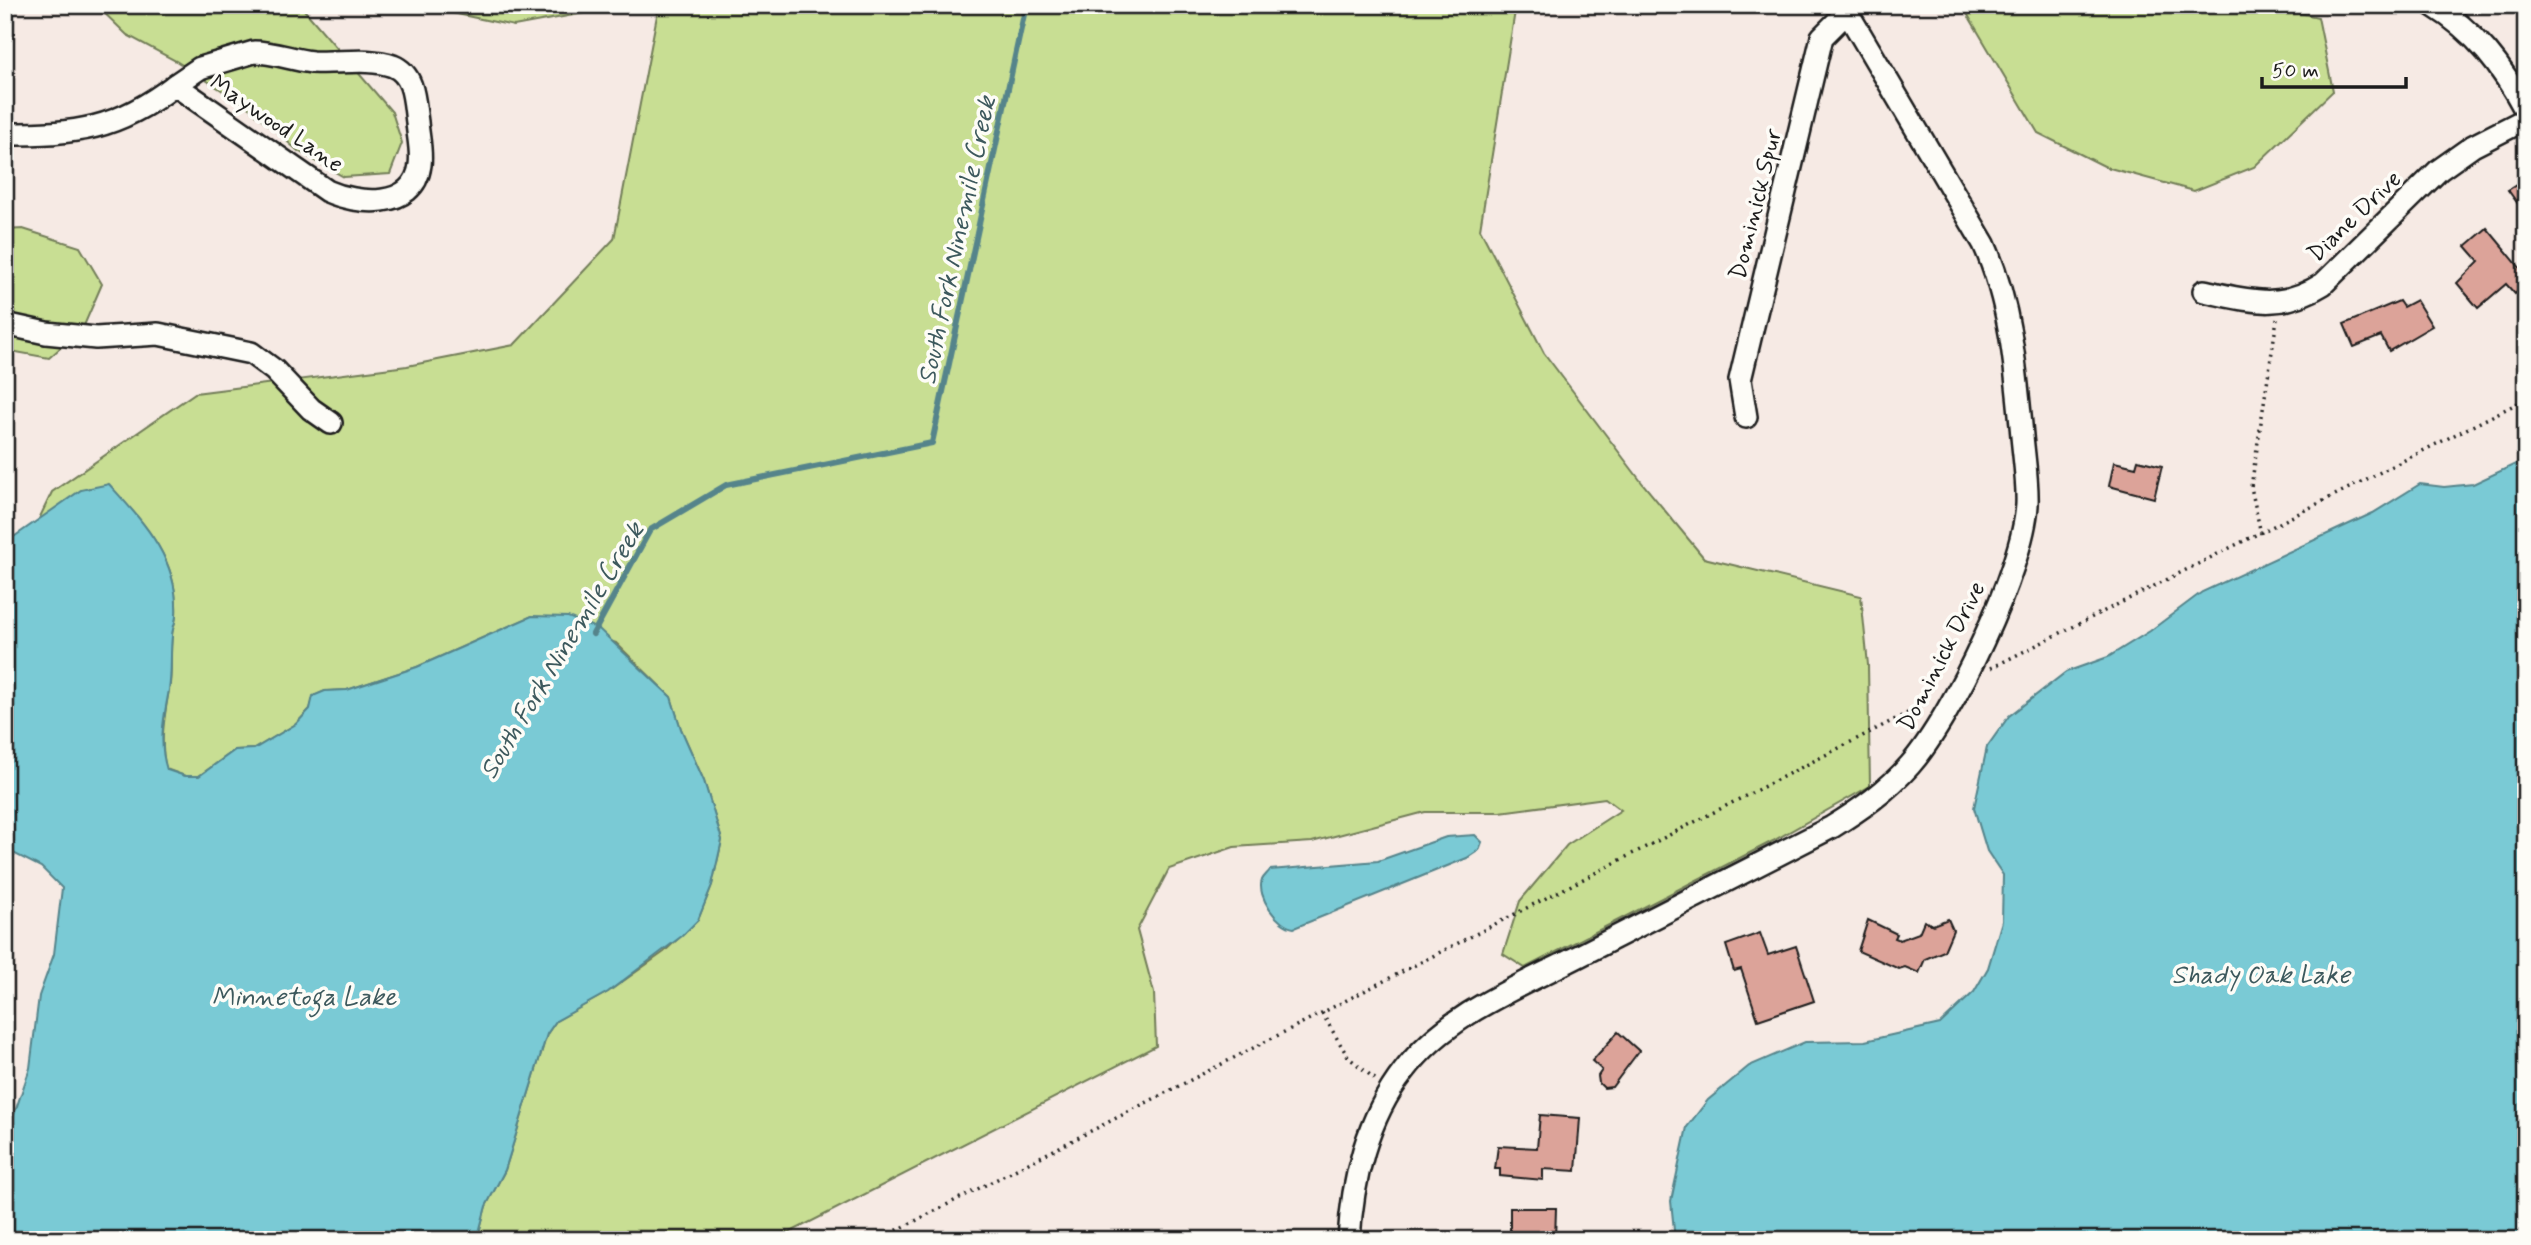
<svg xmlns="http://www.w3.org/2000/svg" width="2531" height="1245" font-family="Mynerve,sans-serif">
	<rect width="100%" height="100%" fill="#f6eae4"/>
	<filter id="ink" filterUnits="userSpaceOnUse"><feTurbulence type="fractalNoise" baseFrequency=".0143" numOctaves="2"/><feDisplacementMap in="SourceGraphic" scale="14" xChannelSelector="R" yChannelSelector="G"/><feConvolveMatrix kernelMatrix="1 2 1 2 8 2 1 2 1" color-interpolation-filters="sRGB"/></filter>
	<g filter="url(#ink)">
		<g fill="#c8de93" stroke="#727d58" stroke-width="2">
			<path d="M96 5H300L392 112 402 143 390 174 344 177 298 151 248 107 176 61 127 35Z"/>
			<path d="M435 5H596L584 13 514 26 443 11Z"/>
			<path d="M659 5H1516L1480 229 1544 353 1643 484 1704 558 1861 596 1868 665 1870 786 1773 841 1525 968 1503 954 1520 901 1567 845 1621 810 1605 798 1500 812H1425L1312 842 1234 847 1169 869 1137 930 1154 993 1156 1046 775 1240H477L486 1206 505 1170 547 1034 556 1021 608 992 664 952 698 920 712 885 722 840 704 781 681 729 671 697 616 643 532 616 417 667 347 690 325 691 314 696 310 709 296 724 254 749 235 750 199 776H185L166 769C159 740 165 714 170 684 172 667 170 652 172 636 172 629 176 622 176 615 179 559 143 522 108 484L37 523 52 492 195 393 407 366 514 345 614 239Z"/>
			<path d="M1962 5H2264L2318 17 2333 91 2254 167 2194 191 2106 167 2038 133Z"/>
			<path d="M23 229 80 247 102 284 83 328 49 358 5 350V230Z"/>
		</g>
		<g fill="#7acad5" stroke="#54848b" stroke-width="2">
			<path d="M2526 459V1240H1675L1671 1201 1687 1127 1708 1100 1749 1066 1805 1042 1865 1041 1940 1024 1974 992 1988 968 2002 921 2003 875 1987 851 1974 808 1987 747 2009 716 2066 672 2108 657 2150 631 2202 592 2373 513 2420 484 2444 487 2473 484Z"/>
			<path d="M109 484C143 522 179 559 176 615 176 622 172 629 172 636 170 654 172 671 169 690 164 717 158 742 167 770L185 776H199L235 750 254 749 296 724 310 709 313 696 325 691 347 690 417 667 532 616 568 617 599 629 671 697 681 729 704 781 722 840 712 885 698 920 682 936 608 992 556 1021 547 1034 505 1170 486 1206 477 1240H5V1141L30 1068 39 996 54 954 62 888 41 867 5 849V543L81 490Z"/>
			<path d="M1475 835 1482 842 1479 850 1467 858 1294 928C1278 927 1256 896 1262 880 1264 876 1267 874 1270 870L1378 861 1446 837Z"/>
		</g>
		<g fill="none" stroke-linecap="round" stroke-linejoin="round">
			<path stroke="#54848b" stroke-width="6" d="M593 634 650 530 726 485 932 443 1026 5"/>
		</g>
		<g fill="#dca399" stroke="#1c1c1c" stroke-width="2">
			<path d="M2526 179V215L2508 190Z"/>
			<path d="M2487 228 2526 275V284L2515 294 2506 284 2478 308 2457 283 2479 261 2466 246Z"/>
			<path d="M2416 300 2432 326 2389 351 2381 336 2354 347 2344 324 2399 301 2403 307Z"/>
			<path d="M2138 460 2162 466 2154 498 2109 486 2114 462 2136 467Z"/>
			<path d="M1948 919 1953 930 1944 951 1925 959 1919 973 1905 967 1899 969 1858 951 1868 920 1897 934 1895 938 1900 940 1919 933 1924 921 1933 925Z"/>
			<path d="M1760 933 1768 955 1796 946 1814 1001 1758 1020 1741 969 1734 971 1726 945Z"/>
			<path d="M1618 1032 1639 1051 1612 1087 1604 1088 1599 1083 1598 1076 1602 1070 1592 1061Z"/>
			<path d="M1540 1115 1580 1118 1576 1171 1543 1169V1180L1500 1176V1169H1495L1498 1146 1537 1148Z"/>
			<path d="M1510 1208H1556L1555 1240H1510Z"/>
		</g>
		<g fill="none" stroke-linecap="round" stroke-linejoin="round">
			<g stroke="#1c1c1c" stroke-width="26">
				<g id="minor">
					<path d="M2432 5C2476 32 2502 66 2526 111"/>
					<path d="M254 52C274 52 293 60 312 62 337 64 369 57 393 66 415 75 414 102 417 122 418 136 422 151 420 165 414 211 356 204 327 191L175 85 200 68Z"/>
					<path d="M5 134C76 134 117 130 175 85"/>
					<path d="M2204 291C2252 301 2280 311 2323 284L2439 170 2473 146 2526 119"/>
					<path d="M5 324 46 333 96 338 158 334 251 353 274 370 311 409 331 423"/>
					<path d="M1746 417 1740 380 1822 37 1846 13"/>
					<path d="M1349 1240C1352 1181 1367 1118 1404 1071 1448 1013 1519 987 1581 955 1664 912 1748 870 1832 827 1861 809 1887 791 1910 765 1953 716 2023 569 2027 505 2028 483 2024 458 2022 436 2016 370 2011 305 1984 244L1843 5"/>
				</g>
			</g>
			<g stroke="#1c1c1c" stroke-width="3.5" stroke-dasharray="2 5" stroke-linecap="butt">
				<path d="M2261 534 2251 487 2277 319"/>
				<path d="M1991 668 2526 399"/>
				<path d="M1322 1013 1348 1057 1375 1079"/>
				<path d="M878 1240 1929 702"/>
			</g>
			<use href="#minor" stroke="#fdfcf7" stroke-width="21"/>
		</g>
	</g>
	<g text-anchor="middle" stroke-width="7" stroke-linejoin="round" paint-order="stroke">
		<g font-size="24" fill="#1c1c1c" stroke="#fdfcf7">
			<text transform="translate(277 123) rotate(34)" y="8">Maywood Lane</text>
			<text transform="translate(1755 204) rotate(-76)" y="8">Dominick Spur</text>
			<text transform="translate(2354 216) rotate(-44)" y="8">Diane Drive</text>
			<text transform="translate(1941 656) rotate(-63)" y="8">Dominick Drive</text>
		</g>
		<g font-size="26" font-style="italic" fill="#3d595d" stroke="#fdfcf7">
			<text transform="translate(956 240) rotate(-78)" y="9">South Fork Ninemile Creek</text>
			<text transform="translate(561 650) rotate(-59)" y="9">South Fork Ninemile Creek</text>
			<text x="2261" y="983">Shady Oak Lake</text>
			<text x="304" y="1005">Minnetoga Lake</text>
		</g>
	</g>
	<rect width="2531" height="1245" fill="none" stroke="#fdfcf7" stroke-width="28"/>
	<rect x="14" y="14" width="2503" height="1217" fill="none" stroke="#1c1c1c" stroke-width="2.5" filter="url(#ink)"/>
	<path d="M2262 77v10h144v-10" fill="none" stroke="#1c1c1c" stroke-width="3.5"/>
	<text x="2272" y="77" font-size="21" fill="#1c1c1c" stroke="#fdfcf7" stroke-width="5" paint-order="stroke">50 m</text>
</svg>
